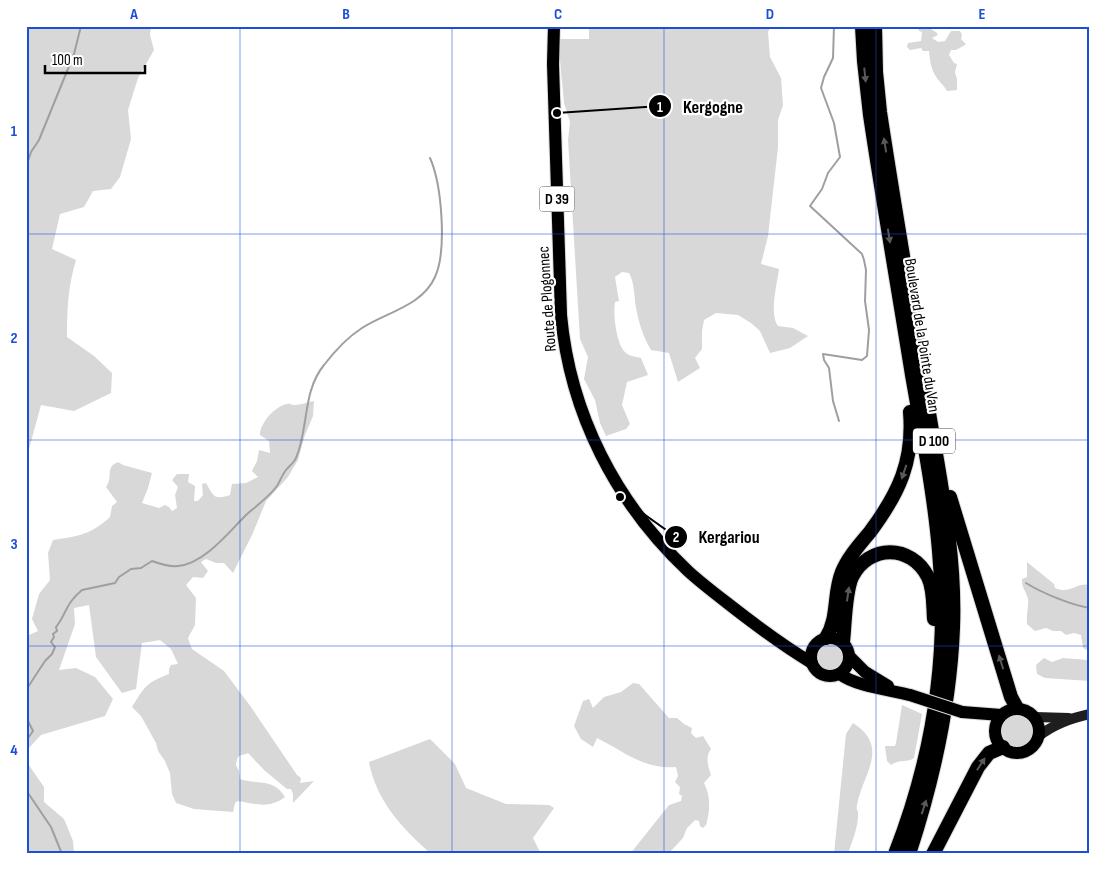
<svg xmlns="http://www.w3.org/2000/svg" width="1116" height="880" font-family="'Sofia Sans Condensed',sans-serif">
	<rect width="100%" height="100%" fill="#fff"/>
	<g fill="#d8d8d8">
		<path d="M26 26H151L150 35 154 50 138 78 128 110 131 139 120 177 111 189 93 191 84 207 60 214 52 249 76 260C68 286 67 310 67 337L94 356 112 373 111 393 74 411 41 405 26 460Z"/>
		<path d="M589 26H771L768 32 770 57 781 78 783 105 778 120V147L768 236 761 264 779 269C777 284 769 314 778 326L793 328 808 336 790 348 770 353 760 331 751 323 738 315 716 313 704 320 702 331V349L695 358 700 368 678 382 669 353 651 350C643 337 639 323 636 308 634 297 635 284 629 273L622 272 615 277 619 301 615 302C613 314 616 345 626 353 629 356 637 357 641 358L648 375 627 382 622 405 630 424 626 429 606 436 600 423 595 400 584 379 588 357 580 339 568 140 570 122 564 103 558 39H589Z"/>
		<path d="M917 26H925L936 32 938 35 932 38 938 42 945 41 951 31H960L962 35 961 39 966 44 965 45 956 50H951L949 55 954 63 957 64 955 72 957 79V90L947 91C943 84 941 84 937 78 931 70 930 61 929 51H923L921 48 910 50 907 47 908 43 921 41 922 32 919 31Z"/>
		<path d="M314 401 313 416 305 435 298 460 288 477 266 501 252 535 233 573 224 563H216L206 559 201 562 208 571 203 578 193 577 186 585 196 598 195 625 188 638 192 649 224 671 251 707 297 775 301 778 300 783 314 781 293 803V794L291 789H287L264 770 248 753C239 757 238 753 236 765L239 771 240 779C258 785 274 778 285 797 269 809 256 804 238 801L235 803 233 812 194 809 176 803 172 794 170 773 165 761 158 751 156 743 141 716 132 707C145 686 146 683 169 674V669L171 665 178 664 171 649 160 640 142 643 136 689 122 693 96 657 89 605 74 608 75 624 59 670 76 668 95 677 113 699 105 716 41 735 26 751V642L29 635 38 631 32 619 39 594 50 580 48 553 53 540C79 536 90 535 110 517L112 506 117 502 106 487C114 476 104 468 118 462L123 465 152 473 148 488 142 503 159 508 165 505 169 507 172 511 177 508 175 495 178 487 172 480 177 474H189L188 482 195 486 194 501H198L203 495 202 484 206 483C214 497 214 500 230 495L232 484 246 483 258 477 252 471 257 461 259 450 270 453 269 441 260 435C260 423 275 406 287 404 293 403 289 405 295 405 300 405 308 402 314 401Z"/>
		<path d="M1027 562 1054 584 1055 588C1070 595 1076 582 1090 585V681L1045 678 1037 674 1036 665 1044 658 1052 662 1063 658 1088 660 1089 651 1083 648 1081 635 1074 633 1066 635 1061 631H1053L1046 628 1035 631 1027 624C1026 616 1029 604 1028 599 1026 590 1022 590 1022 579L1027 577Z"/>
		<circle cx="830" cy="657" r="14"/>
		<path d="M633 683 639 684 669 718H677L684 724 692 728 691 733 696 738 703 736 711 749C705 757 708 766 711 775L704 783C711 796 710 812 706 825L703 828 700 826 699 821 695 820 687 828 683 838 668 854H630L669 805 681 801 682 796 679 794 680 787 675 782 678 776 676 767C645 770 623 751 597 738L593 747 581 739 574 726 583 701 589 699 593 708 604 697 621 692Z"/>
		<path d="M902 705 922 714 914 758C907 763 899 759 891 765L887 761 885 746H895L896 743Z"/>
		<circle cx="1017" cy="731" r="16"/>
		<path d="M853 723C891 747 862 775 857 805 856 811 857 807 858 812 859 826 852 841 848 854H834L846 734Z"/>
		<path d="M430 739 455 764 466 788 506 804 549 805 554 808 533 838 541 854H429V852C401 827 376 800 369 762Z"/>
		<path d="M26 761 44 787V802L64 819 73 841 74 854H26Z"/>
	</g>
	<g fill="none" stroke-linecap="round" stroke-linejoin="round">
		<g stroke="#9f9f9f" stroke-width="2">
			<path d="M834 26 833 58 824 77 821 88 834 123 840 157 828 173 822 189 810 206 862 254 864 260 866 270 865 301 869 330 867 356 862 360 823 354 824 360 829 368 833 401 839 421"/>
			<path d="M26 167 31 152 39 140 74 54 81 26"/>
			<path d="M1026 583C1042 593 1071 605 1090 608"/>
			<path d="M26 690 45 661 52 654 55 647 51 642 54 637 53 634 57 631 56 627C67 613 65 604 82 590L115 583 119 577 131 569 141 568 152 561C160 564 169 567 178 566 204 564 229 532 246 515 256 506 269 497 277 486 280 481 282 475 286 470 289 466 294 463 296 458 309 428 302 392 324 365 334 352 348 337 362 328 387 312 422 306 435 277 447 251 442 185 430 158"/>
			<path d="M26 717 33 731 26 741"/>
			<path d="M26 790 51 827 62 854"/>
		</g>
		<g stroke="#dbdbdb" stroke-width="14">
			<g id="primary">
				<path d="M554 26 553 64 561 315C570 414 616 503 688 571 700 582 713 592 726 602 754 624 782 645 812 663"/>
				<circle cx="830" cy="657" r="19"/>
				<path d="M850 657 865 672 888 686"/>
				<path d="M840 674C855 686 891 690 910 695"/>
				<circle cx="1017" cy="731" r="22"/>
				<path d="M962 712 1001 715"/>
			</g>
		</g>
		<g stroke="#dbdbdb" stroke-width="16">
			<g id="highway">
				<path d="M862 26 864 61 870 115C883 202 898 288 912 375 922 433 934 492 939 551 949 654 933 757 895 854"/>
				<path d="M875 26 876 72 880 112C895 211 912 309 928 407 940 480 956 554 953 628 950 706 933 781 909 854"/>
				<path d="M950 497 1011 697 1017 708"/>
				<path d="M826 638C839 617 833 594 842 572 848 557 860 544 870 532 899 493 914 461 910 412"/>
				<path d="M843 642C845 624 845 593 852 577 869 544 911 544 928 577 934 589 933 606 934 619"/>
				<path d="M933 854 978 767 989 753 1003 747"/>
			</g>
		</g>
		<g stroke="#1e1e1e" stroke-width="10">
			<path d="M1035 717 1069 718"/>
			<path d="M1039 736C1054 724 1071 718 1090 714"/>
		</g>
		<use href="#primary" stroke="#000" stroke-width="12"/>
		<use href="#highway" stroke="#000" stroke-width="14"/>
		<g stroke="#dbdbdb" stroke-width="14" stroke-linecap="butt">
			<path id="primary-bridge" d="M910 695 962 712"/>
		</g>
		<use href="#primary-bridge" stroke="#000" stroke-width="12"/>
	</g>
	<defs><path id="oneway-solid" d="M-6-.8H1V-3.2L6.5 0L1 3.2V.8H-6Z" transform="scale(1.25)"/></defs>
	<g fill="#595959">
		<use href="#oneway-solid" transform="translate(865 75) rotate(84)"/>
		<use href="#oneway-solid" transform="translate(885 145) rotate(-99)"/>
		<use href="#oneway-solid" transform="translate(889 236) rotate(81)"/>
		<use href="#oneway-solid" transform="translate(904 472) rotate(109)"/>
		<use href="#oneway-solid" transform="translate(848 594) rotate(-82)"/>
		<use href="#oneway-solid" transform="translate(1001 662) rotate(-107)"/>
		<use href="#oneway-solid" transform="translate(981 764) rotate(-57)"/>
		<use href="#oneway-solid" transform="translate(924 807) rotate(-72)"/>
	</g>
	<path fill="none" stroke="#1d4ed8" stroke-width="1" stroke-opacity="0.55" d="M240 26V854M452 26V854M664 26V854M876 26V854M26 234H1090M26 440H1090M26 646H1090"/>
	<g text-anchor="middle" stroke-width="4.5" stroke-linejoin="round" paint-order="stroke">
		<g fill="#fff" stroke="#4c4c4c" stroke-width="1">
			<rect x="539.5" y="186.5" width="35" height="25" rx="4"/>
			<rect x="913" y="428.5" width="42" height="25" rx="4"/>
		</g>
		<g font-size="15" font-weight="bold" fill="#000">
			<text x="557" y="204">D 39</text>
			<text x="934" y="446">D 100</text>
		</g>
		<g font-size="16" fill="#000" stroke="#fff">
			<text transform="translate(546 299) rotate(-94)" y="6">Route de Plogonnec</text>
			<text transform="translate(923 335) rotate(81)" y="6">Boulevard de la Pointe du Van</text>
		</g>
	</g>
	<path fill="none" stroke="#000" stroke-width="2" d="M557 113L660 106M620 497L676 537"/>
	<g fill="#000" stroke="#fff" stroke-width="2">
		<circle cx="557" cy="113" r="5"/>
		<circle cx="620" cy="497" r="5"/>
		<circle cx="660" cy="106" r="12"/>
		<circle cx="676" cy="537" r="12"/>
	</g>
	<g font-size="15" text-anchor="middle" font-weight="bold" fill="#fff">
		<text x="660" y="112">1</text>
		<text x="676" y="542">2</text>
	</g>
	<g font-size="18" text-anchor="middle" font-weight="bold" fill="#000" stroke="#fff" stroke-width="4.5" stroke-linejoin="round" paint-order="stroke">
		<text x="713" y="113">Kergogne</text>
		<text x="729" y="543">Kergariou</text>
	</g>
	<rect width="1116" height="880" fill="none" stroke="#ffffff" stroke-width="55"/>
	<path d="M45 65v8h100v-8" fill="none" stroke="#000000" stroke-width="2.5"/>
	<text x="52" y="65" font-size="15" fill="#000000" stroke="#ffffff" stroke-width="4" paint-order="stroke">100 m</text>
	<rect x="28" y="28" width="1060" height="824" fill="none" stroke="#1d4ed8" stroke-width="2"/>
	<g font-size="16" text-anchor="middle" font-weight="bold" fill="#1d4ed8">
		<text x="134" y="19">A</text>
		<text x="346" y="19">B</text>
		<text x="558" y="19">C</text>
		<text x="770" y="19">D</text>
		<text x="982" y="19">E</text>
		<text x="14" y="136">1</text>
		<text x="14" y="343">2</text>
		<text x="14" y="549">3</text>
		<text x="14" y="755">4</text>
	</g>
</svg>
